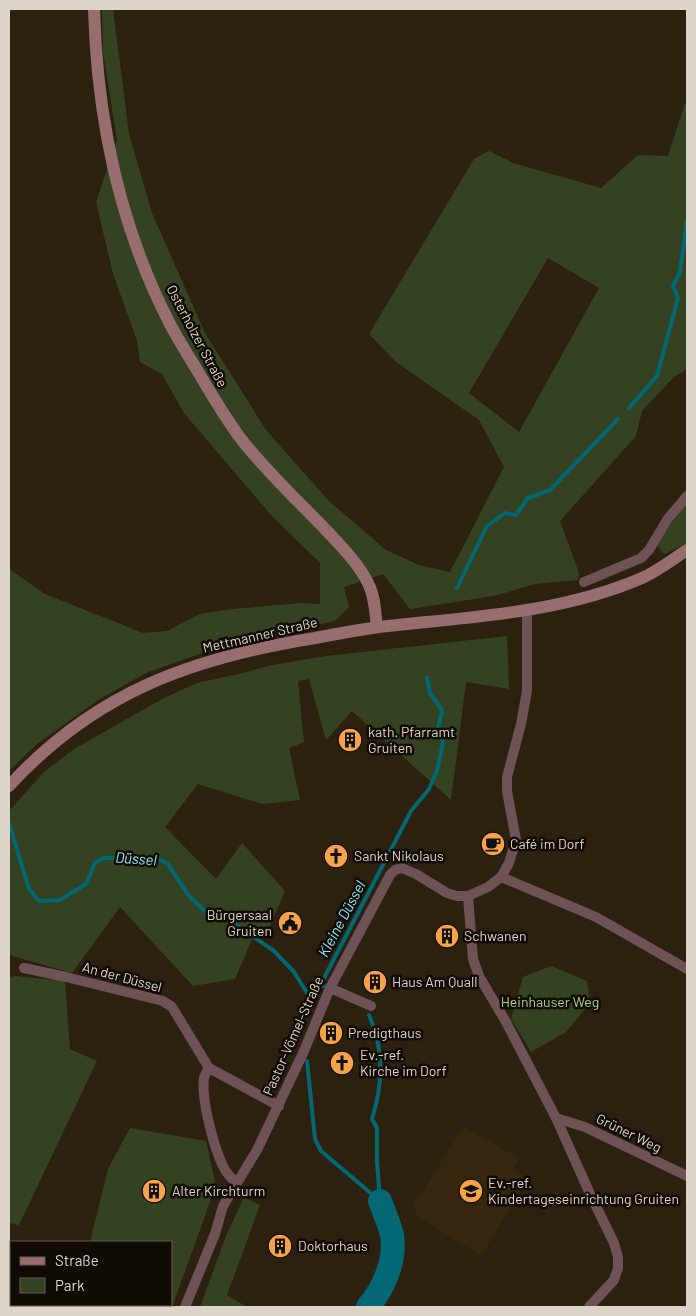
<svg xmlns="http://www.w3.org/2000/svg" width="696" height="1316" font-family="Barlow,sans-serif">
	<rect width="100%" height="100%" fill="#2c210f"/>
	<path fill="#36260e" d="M464 1127 519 1158 513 1170 528 1179 481 1256 416 1215 414 1204Z"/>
	<g fill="#344222" fill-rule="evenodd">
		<path d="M102 9H113L129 134 152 213 205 333 266 430 328 500 386 550 419 565 450 572 504 467 479 420 396 362 369 334 474 159 489 151 513 163 601 188 638 155 668 156 684 106 687 102V369L674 377 642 411 636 436 560 521 579 573 578 580 535 584 494 596 410 609 383 574 344 587 349 607 335 621 236 641 146 673 98 700 37 744 9 771V569L45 594 143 633 167 631 200 614 232 609 300 603 320 604V563L270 514 184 413 162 374 140 362 137 340 113 274 96 202 117 140 103 52ZM548 258 599 288 519 432 469 393Z"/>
		<path d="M687 503V542L682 546 664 554 657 546 668 528Z"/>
		<path d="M507 636 509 689 466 682 451 800 352 711 326 740 309 679 298 681 304 742 289 748 300 800 262 804 198 784 165 827 216 879 242 843 285 891 266 935 253 937 235 979 193 986 120 907 72 973 9 955V811L44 772 74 749 164 698 197 683 239 674 272 665 326 656Z"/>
		<path d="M551 966 587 981 590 1003 566 1032 531 1052 511 1019 523 977Z"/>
		<path d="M14 976 65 981 70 1049 97 1061 19 1225 9 1223V978Z"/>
		<path d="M130 1128 206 1141 215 1181 214 1191 172 1307H70L71 1305H171V1242H90L108 1169Z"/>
		<path d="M244 1197 260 1205 227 1295 247 1307H200L226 1236Z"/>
	</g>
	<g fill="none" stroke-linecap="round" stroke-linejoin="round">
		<g stroke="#036874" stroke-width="4">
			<path d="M629 408 657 376 678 298 673 286 680 272 687 220"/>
			<path d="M457 588 487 526 505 513 516 515 528 498 550 490 618 419"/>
			<path d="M9 823 29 889 39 901 60 900 86 884 95 863 103 858H157L168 864 188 895 206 912 225 917 274 951 294 972 309 996"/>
			<path d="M323 986 322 982 411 811 429 789 437 771 443 742 438 730 442 710 430 693 427 678"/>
			<path d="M369 1015C384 1048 383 1084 372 1119L377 1128V1161L380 1201"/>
			<path d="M307 1061 315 1139 321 1151 380 1201"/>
		</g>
		<path stroke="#036874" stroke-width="24" d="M368 1307C384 1288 396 1260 392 1235 389 1223 384 1212 380 1201"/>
		<g stroke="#6e5255" stroke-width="10">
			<path d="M584 582 641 558 649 550 667 520 687 496"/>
			<path d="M501 877 596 917 687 969"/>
			<path d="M468 896 473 959 479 976 506 1022 556 1118 591 1196 614 1243 618 1257V1268L614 1280 589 1307"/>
			<path d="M24 968 66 977 163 1001 172 1007 209 1068"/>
			<path d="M330 988 371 1006"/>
			<path d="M209 1068C207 1071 205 1074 204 1078 201 1099 214 1149 224 1168 227 1174 231 1178 236 1183"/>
			<path d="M209 1068 279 1106"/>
			<path d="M556 1118 585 1127 687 1176"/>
			<path d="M185 1307 215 1234 223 1206 257 1150 304 1051 330 988 390 875 395 870 402 868 416 874 447 893 457 896H468L488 887 501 877 509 863 516 840 507 791V777L521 724 527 691V610"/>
		</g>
		<g stroke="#986d70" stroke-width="12">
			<path d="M94 9C97 118 120 228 171 326 178 339 186 352 194 365 209 390 223 415 241 439 267 472 297 500 326 530 341 546 358 563 368 583 375 596 375 612 377 627"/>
			<path d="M9 786C95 692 192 658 315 638 336 634 358 630 379 627 467 617 559 614 642 578 658 571 673 559 687 550"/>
		</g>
	</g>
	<defs>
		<g id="building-disc" transform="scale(1.25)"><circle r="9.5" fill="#f6a248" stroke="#100b05"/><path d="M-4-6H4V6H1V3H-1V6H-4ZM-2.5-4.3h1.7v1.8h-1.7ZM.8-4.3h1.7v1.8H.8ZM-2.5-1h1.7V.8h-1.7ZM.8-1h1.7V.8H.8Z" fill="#111"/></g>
		<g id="cafe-disc" transform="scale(1.25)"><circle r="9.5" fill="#f6a248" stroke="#100b05"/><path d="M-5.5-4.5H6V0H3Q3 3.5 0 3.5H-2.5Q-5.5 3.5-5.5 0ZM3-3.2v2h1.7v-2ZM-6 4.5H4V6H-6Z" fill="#111"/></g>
		<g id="church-disc" transform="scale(1.25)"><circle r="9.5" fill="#f6a248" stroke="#100b05"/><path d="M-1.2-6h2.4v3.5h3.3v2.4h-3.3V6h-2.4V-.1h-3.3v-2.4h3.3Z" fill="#111"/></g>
		<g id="civic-disc" transform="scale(1.25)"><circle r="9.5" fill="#f6a248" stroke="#100b05"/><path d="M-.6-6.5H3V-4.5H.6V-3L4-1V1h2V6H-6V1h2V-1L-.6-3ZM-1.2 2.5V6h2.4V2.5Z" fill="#111"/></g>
		<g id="school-disc" transform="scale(1.25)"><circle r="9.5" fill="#f6a248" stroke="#100b05"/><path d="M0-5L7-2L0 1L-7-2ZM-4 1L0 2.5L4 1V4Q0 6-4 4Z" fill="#111"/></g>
	</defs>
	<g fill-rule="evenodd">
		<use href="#building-disc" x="350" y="740"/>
		<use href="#cafe-disc" x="493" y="844"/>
		<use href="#church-disc" x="336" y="856"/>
		<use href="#civic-disc" x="290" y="923"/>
		<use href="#building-disc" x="447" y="936"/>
		<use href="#building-disc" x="375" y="982"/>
		<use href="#building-disc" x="331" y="1033"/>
		<use href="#church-disc" x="342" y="1063"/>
		<use href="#building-disc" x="154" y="1191"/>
		<use href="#school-disc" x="471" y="1191"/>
		<use href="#building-disc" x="280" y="1246"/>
	</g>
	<g text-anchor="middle" stroke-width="5" stroke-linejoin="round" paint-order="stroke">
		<g font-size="14" fill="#ddd5ca" stroke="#100b05">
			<text transform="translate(197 336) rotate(62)" y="5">Osterholzer Straße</text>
			<text transform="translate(260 635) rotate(-13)" y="5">Mettmanner Straße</text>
			<text transform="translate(122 977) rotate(15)" y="5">An der Düssel</text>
			<text transform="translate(293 1036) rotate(-66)" y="5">Pastor-Vömel-Straße</text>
			<text transform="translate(629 1133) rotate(26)" y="5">Grüner Weg</text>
		</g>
		<g font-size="14" fill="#ddd5ca" stroke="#100b05" text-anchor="start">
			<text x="368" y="737">kath. Pfarramt<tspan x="368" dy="16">Gruiten</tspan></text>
			<text x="510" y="849">Café im Dorf</text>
			<text x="354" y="861">Sankt Nikolaus</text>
			<text x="272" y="920" text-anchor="end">Bürgersaal<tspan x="272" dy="16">Gruiten</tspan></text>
			<text x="464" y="941">Schwanen</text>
			<text x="392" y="987">Haus Am Quall</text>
			<text x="348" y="1038">Predigthaus</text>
			<text x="360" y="1060">Ev.-ref.<tspan x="360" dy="16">Kirche im Dorf</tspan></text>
			<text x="488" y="1188">Ev.-ref.<tspan x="488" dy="16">Kindertageseinrichtung Gruiten</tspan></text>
			<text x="172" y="1196">Alter Kirchturm</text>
			<text x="298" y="1251">Doktorhaus</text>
		</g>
		<g font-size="14" fill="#aed283" stroke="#100b05">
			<text x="550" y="1007">Heinhauser Weg</text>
		</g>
		<g font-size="15" font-style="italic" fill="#8ee8f8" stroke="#100b05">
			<text transform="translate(136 859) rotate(4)" y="5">Düssel</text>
			<text transform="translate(342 919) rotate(-62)" y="5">Kleine Düssel</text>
		</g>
	</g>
	<rect width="696" height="1316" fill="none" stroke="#ddd5ca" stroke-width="20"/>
	<rect x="10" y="1241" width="162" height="65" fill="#100b05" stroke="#625c54"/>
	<rect x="20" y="1257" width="25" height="8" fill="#986d70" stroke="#625c54"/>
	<text x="55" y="1266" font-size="15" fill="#ddd5ca">Straße</text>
	<rect x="20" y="1278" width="25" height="15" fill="#344222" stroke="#625c54"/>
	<text x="55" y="1291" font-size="15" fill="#ddd5ca">Park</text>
</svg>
